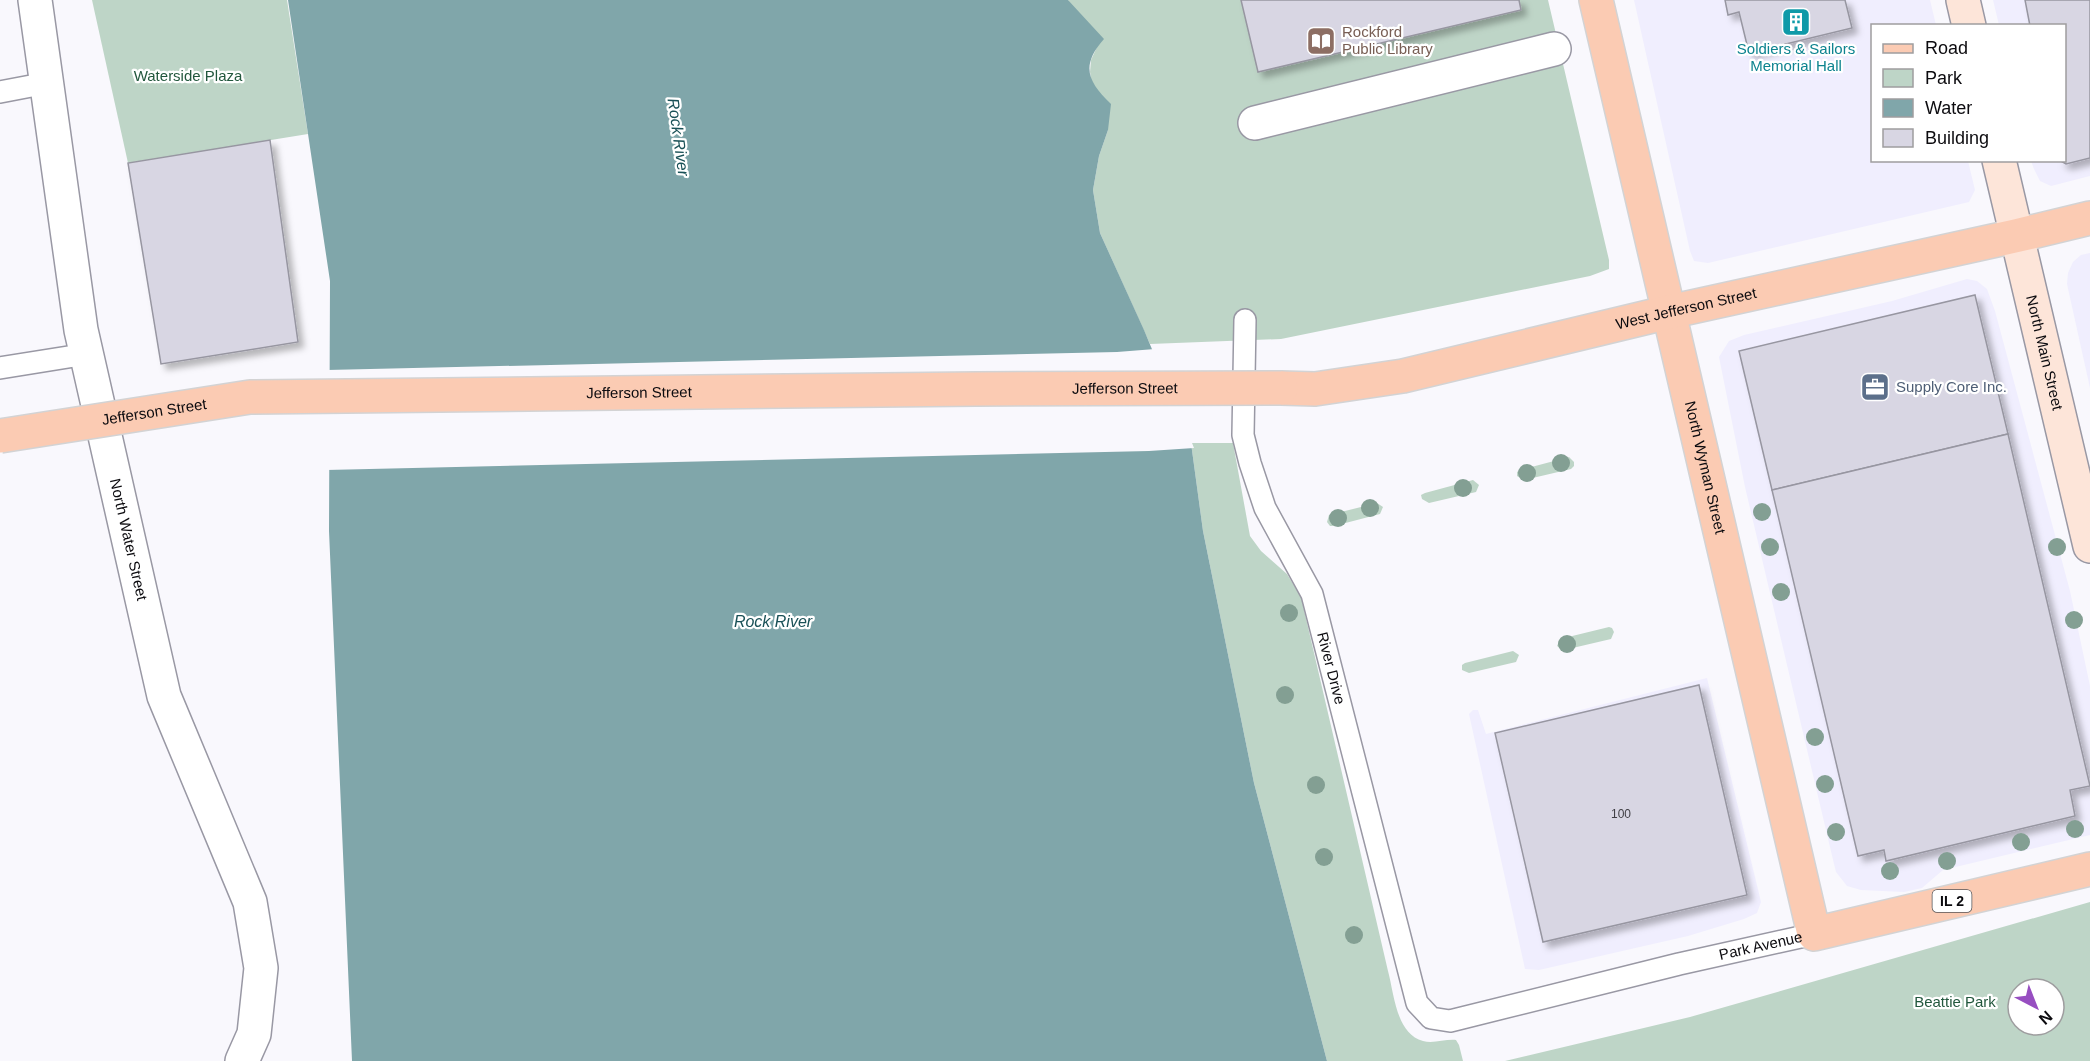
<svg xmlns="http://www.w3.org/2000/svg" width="2090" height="1061" font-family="Helvetica,sans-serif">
	<defs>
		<filter id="shadow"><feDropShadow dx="5.5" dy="5.5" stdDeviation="3" flood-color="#0004"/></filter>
	</defs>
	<rect width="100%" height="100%" fill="#f9f8fd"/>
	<g fill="#f0eefe">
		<path d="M1634 0H1930L1936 25 1872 26V160L1968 161 1975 190 1969 202 1708 263 1694 261 1690 251Z"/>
		<path d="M1993 0H2090V176L2051 186 2040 181 2034 169 2031 161 2064 160V26L1999 25Z"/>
		<path d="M2090 253V388L2067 284 2068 273 2073 262 2081 255Z"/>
		<path d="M1967 279 1977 281 1987 289 1995 311 2070 591 2090 686V835L1943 870 1922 888 1904 892 1861 890 1847 886 1836 872 1834 864 1745 487 1719 357 1729 341 1744 335 1892 301Z"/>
		<path d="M1707 678 1761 902 1757 913 1744 919 1688 936 1539 970 1525 969 1469 714 1473 710H1478L1486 734Z"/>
	</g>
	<g fill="#bed5c7" fill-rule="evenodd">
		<path d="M92 0H287L308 134 128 163Z"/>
		<path d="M1068 0H1548L1609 260V269L1590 276 1281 339 1150 344 1100 233 1093 190 1099 156 1108 130 1099 93 1092 84 1090 72 1091 60 1097 47Z"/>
		<path d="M1191 443H1233L1250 536 1261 551 1287 574 1301 597 1388 971C1394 993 1396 1034 1423 1041 1433 1044 1445 1039 1456 1040L1459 1045 1463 1061H1327L1254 783 1203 531Z"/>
		<path d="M1569 457 1574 462V466L1571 469 1524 480 1517 476V472L1520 470Z"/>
		<path d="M1473 480 1479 485 1476 492 1429 503 1422 499 1421 495 1425 493Z"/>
		<path d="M1377 503 1383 507 1380 514 1334 526H1330L1327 522 1329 515Z"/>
		<path d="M1609 627 1612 628 1614 632 1611 639 1564 650 1557 646 1560 639Z"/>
		<path d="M1513 651 1519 655 1516 662 1469 673 1462 670V665L1465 663Z"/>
		<path d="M2090 902V1061H1505L1690 1017ZM2018 989H2054V1025H2018Z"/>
	</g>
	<path fill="#80a6aa" d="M288 0H1068L1104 39C1080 66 1088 82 1111 104L1108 130 1099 156 1093 190 1100 233 1144 330 1191 443 1203 531 1254 783 1327 1061H352L329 531 330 281Z"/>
	<path fill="#f9f8fd" d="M1155 349 1194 448 1149 451 326 470 327 370 1117 352Z"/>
	<g fill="#d8d6e3" stroke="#9796a1" stroke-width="1.5" filter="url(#shadow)">
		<path d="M1241 0H1519L1521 10 1258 72Z"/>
		<path d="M1725 0H1845L1852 28 1749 53 1739 12 1728 15Z"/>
		<path d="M2025 0H2090V158L2066 164 2059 160H2064V26H2030Z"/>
		<path d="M270 140 298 342 161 364 128 163Z"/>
		<path d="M1975 295 2008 434 1772 490 1739 351Z"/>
		<path d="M2008 434 2090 786 2070 790 2075 816 1886 861 1884 850 1858 856 1772 490Z"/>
		<path d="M1699 685 1747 895 1543 942 1495 733Z"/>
	</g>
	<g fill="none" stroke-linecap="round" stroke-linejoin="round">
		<g stroke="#9998a4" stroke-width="24">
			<g id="lane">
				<path d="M0 92 47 83"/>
				<path id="s1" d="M1245 320 1243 435 1250 463 1265 508 1312 594 1417 1003 1431 1018 1450 1021 1679 964 1814 934"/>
				<path d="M0 368 87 354"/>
			</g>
		</g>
		<g stroke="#9998a4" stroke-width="36">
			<g id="street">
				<path id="s2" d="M35 0 81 330 164 696 250 902 261 968 254 1034 242 1061"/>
				<path d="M1255 123 1554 49"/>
			</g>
		</g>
		<g stroke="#9998a4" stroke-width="36">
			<g id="secondary">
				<path d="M1963 0 1969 26"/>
				<path id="s3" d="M1999 160 2090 546"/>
			</g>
		</g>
		<g stroke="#d3d3d4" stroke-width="36">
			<g id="primary">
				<path id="s4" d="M1596 0 1814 934 2090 869"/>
				<path id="s5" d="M1281 388 1315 389 1403 376 1669 312 2015 236 2090 218"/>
			</g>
		</g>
		<use href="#lane" stroke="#fff" stroke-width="21"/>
		<use href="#street" stroke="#fff" stroke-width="33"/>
		<use href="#secondary" stroke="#fde5d9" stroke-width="33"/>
		<use href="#primary" stroke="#fbcbb3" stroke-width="33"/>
		<g stroke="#d3d3d4" stroke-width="36" stroke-linecap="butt">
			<g id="primary-bridge">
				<path id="s6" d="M0 436 250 397 976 389 1281 388"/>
			</g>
		</g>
		<use href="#primary-bridge" stroke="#fbcbb3" stroke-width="33"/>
	</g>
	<g fill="#839f93">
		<circle cx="1561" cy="463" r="9"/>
		<circle cx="1527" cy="473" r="9"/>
		<circle cx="1463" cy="488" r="9"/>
		<circle cx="1370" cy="508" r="9"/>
		<circle cx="1762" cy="512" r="9"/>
		<circle cx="1338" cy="518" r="9"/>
		<circle cx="1770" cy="547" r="9"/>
		<circle cx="2057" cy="547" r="9"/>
		<circle cx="1781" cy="592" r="9"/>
		<circle cx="1289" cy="613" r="9"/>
		<circle cx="2074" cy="620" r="9"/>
		<circle cx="1567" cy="644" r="9"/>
		<circle cx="1285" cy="695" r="9"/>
		<circle cx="1815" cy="737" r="9"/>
		<circle cx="1825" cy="784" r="9"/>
		<circle cx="1316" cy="785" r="9"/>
		<circle cx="2075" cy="829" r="9"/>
		<circle cx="1836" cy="832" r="9"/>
		<circle cx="2021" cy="842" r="9"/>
		<circle cx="1324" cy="857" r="9"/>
		<circle cx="1947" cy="861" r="9"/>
		<circle cx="1890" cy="871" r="9"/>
		<circle cx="1354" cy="935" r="9"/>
	</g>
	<defs>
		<g id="building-square" transform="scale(1.5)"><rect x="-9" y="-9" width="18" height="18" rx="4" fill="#0f9aa8" stroke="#fff"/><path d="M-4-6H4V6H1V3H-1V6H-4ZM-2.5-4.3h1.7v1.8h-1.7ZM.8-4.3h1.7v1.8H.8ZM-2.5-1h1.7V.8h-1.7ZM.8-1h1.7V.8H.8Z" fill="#fff"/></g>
		<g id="library-square" transform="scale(1.5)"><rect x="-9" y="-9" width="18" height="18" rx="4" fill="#8d6e63" stroke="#fff"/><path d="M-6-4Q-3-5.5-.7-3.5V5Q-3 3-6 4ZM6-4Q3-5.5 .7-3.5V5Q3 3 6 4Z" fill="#fff"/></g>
		<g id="office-square" transform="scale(1.5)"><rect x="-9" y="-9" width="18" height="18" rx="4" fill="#5c6f8a" stroke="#fff"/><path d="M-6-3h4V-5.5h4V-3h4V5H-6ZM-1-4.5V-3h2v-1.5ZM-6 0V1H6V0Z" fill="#fff"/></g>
	</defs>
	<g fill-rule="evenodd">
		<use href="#building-square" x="1796" y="22"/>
		<use href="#library-square" x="1321" y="41"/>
		<use href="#office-square" x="1875" y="387"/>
	</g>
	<g text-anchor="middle" stroke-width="4.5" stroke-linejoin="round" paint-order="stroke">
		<g font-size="12" fill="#3f3e44">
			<text x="1621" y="818">100</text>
		</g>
		<rect fill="#fff" stroke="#555457" stroke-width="1.5" x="1932.5" y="890" width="39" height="22" rx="4.5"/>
		<g font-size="14" font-weight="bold" fill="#0c0b0f">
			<text x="1952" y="906">IL 2</text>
		</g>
		<g font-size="15" fill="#785e54" stroke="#fff" text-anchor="start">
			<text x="1342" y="37">Rockford<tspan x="1342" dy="17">Public Library</tspan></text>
		</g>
		<g font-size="15" fill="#0d838f" stroke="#fff">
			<text x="1796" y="54">Soldiers &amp; Sailors<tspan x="1796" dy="17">Memorial Hall</tspan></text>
		</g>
		<g font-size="15" fill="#22573d" stroke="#fff">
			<text x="188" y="81">Waterside Plaza</text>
			<text x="1955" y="1007">Beattie Park</text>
		</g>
		<g font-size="15" fill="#0c0b0f" stroke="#fff">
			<text dy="5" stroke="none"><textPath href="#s5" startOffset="414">West Jefferson Street</textPath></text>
			<text dy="5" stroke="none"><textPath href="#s3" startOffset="198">North Main Street</textPath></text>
			<text dy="5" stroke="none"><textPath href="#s6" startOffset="1128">Jefferson Street</textPath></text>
			<text dy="5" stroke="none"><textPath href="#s6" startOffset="642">Jefferson Street</textPath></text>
			<text dy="5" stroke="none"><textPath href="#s6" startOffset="156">Jefferson Street</textPath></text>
			<text dy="5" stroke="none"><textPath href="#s4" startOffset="480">North Wyman Street</textPath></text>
			<text dy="5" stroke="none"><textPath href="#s2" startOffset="548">North Water Street</textPath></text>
			<text dy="5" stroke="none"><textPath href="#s1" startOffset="366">River Drive</textPath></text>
			<text dy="5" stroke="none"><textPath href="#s1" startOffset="1071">Park Avenue</textPath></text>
		</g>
		<g font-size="15" fill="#4e5e75" stroke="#fff" text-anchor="start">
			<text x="1896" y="392">Supply Core Inc.</text>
		</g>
		<g font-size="16" font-style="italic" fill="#1a5157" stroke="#fff">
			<text transform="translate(679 137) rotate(82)" y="6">Rock River</text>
			<text x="773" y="627">Rock River</text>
		</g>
	</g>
	<rect x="1871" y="24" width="195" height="138" fill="#ffffff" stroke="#9e9d9f" stroke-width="1.5"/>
	<rect x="1883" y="44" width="30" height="9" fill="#fbcbb3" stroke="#9e9d9f" stroke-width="1.5"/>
	<text x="1925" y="54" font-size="18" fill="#0c0b0f">Road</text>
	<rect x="1883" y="69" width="30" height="18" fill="#bed5c7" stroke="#9e9d9f" stroke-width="1.5"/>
	<text x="1925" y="84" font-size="18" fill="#0c0b0f">Park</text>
	<rect x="1883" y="99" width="30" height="18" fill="#80a6aa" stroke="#9e9d9f" stroke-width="1.5"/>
	<text x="1925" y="114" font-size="18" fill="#0c0b0f">Water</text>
	<rect x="1883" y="129" width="30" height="18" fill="#d8d6e3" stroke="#9e9d9f" stroke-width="1.5"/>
	<text x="1925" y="144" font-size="18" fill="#0c0b0f">Building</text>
	<g transform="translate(2036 1007) rotate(138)"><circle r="28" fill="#ffffff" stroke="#9e9d9f" stroke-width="1.5"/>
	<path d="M0-4.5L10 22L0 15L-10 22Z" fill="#974ec1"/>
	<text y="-9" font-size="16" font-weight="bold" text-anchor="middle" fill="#0c0b0f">N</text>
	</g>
</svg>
